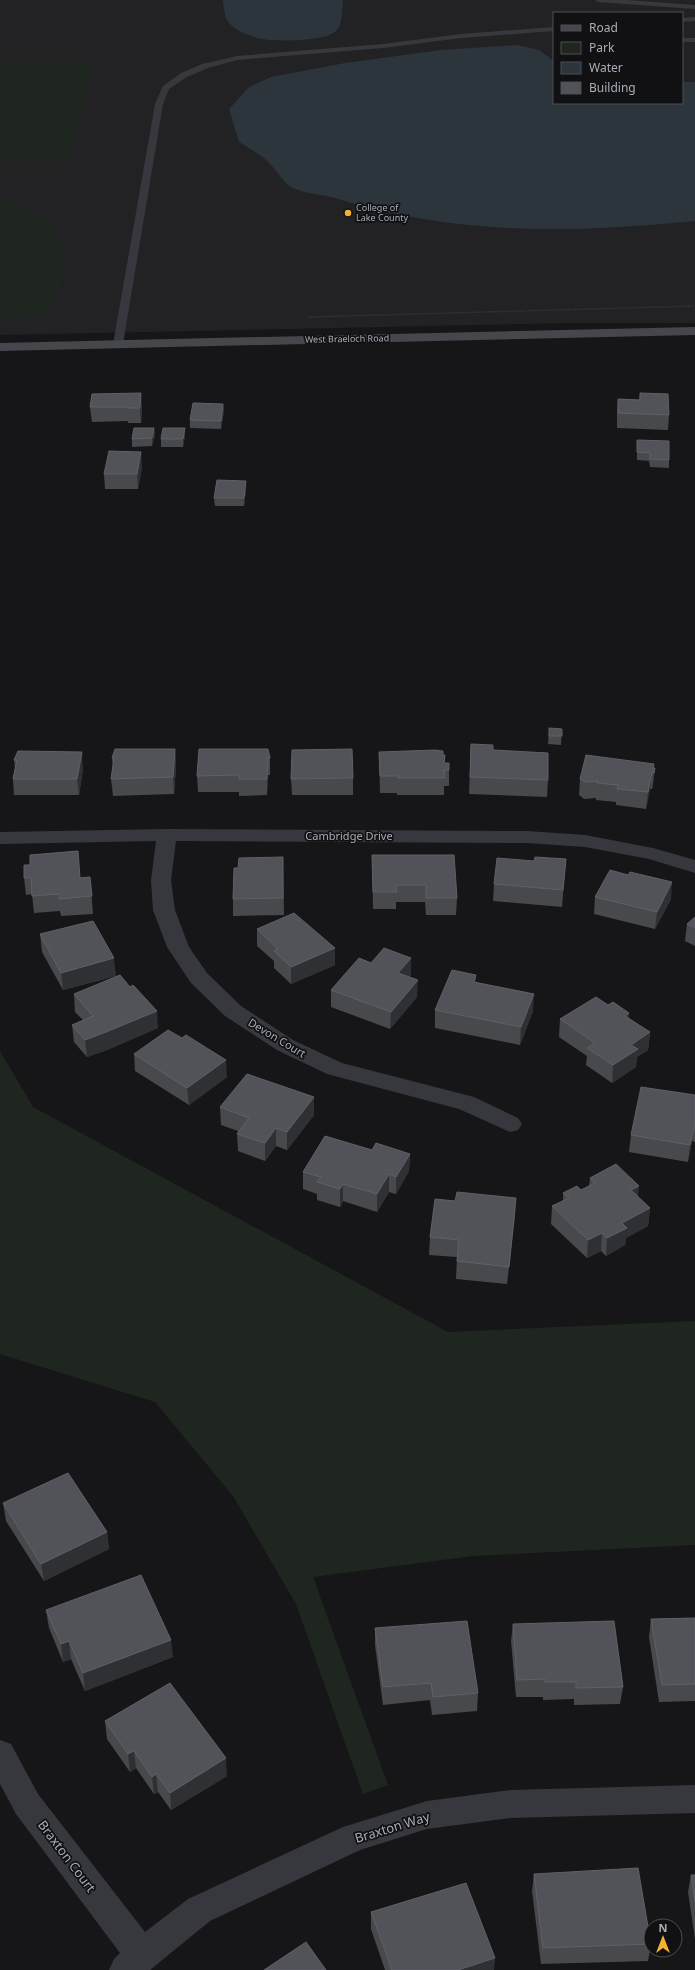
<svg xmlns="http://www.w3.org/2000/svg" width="695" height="1970" font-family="'Noto Sans',sans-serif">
	<rect width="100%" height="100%" fill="#161618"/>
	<path fill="#222225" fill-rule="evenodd" d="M0 0H695V323H573L0 335ZM554 13H682V103H554Z"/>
	<g fill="#1e261f">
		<path d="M0 61H93L69 161H0Z"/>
		<path d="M0 199C41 209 78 244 59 289 55 298 49 307 44 316L0 317Z"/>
		<path d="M0 1051 33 1107 448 1332 695 1321V1545L473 1556 313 1577 388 1785 363 1794 296 1604 233 1496 155 1402 0 1354Z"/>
	</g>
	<g fill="#2c353c">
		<path d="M223 0H343C342 9 343 22 337 30 328 41 285 41 271 40 258 39 239 34 229 23 224 17 224 8 223 0Z"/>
		<path d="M517 45 539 50 554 61V103H682V82H695V221C571 233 456 236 335 198 321 194 304 194 291 187 281 180 274 166 264 158 256 152 247 147 239 142L229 109 249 87 271 77 345 63 441 50Z"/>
	</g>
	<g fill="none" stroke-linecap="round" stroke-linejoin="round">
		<path stroke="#3d3f44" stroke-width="1.5" stroke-dasharray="1 1.5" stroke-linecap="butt" d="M308 317 695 306"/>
		<g fill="#37383d" fill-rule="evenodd">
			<path d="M595 0H627L695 5V9L598 2Z"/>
			<path d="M695 17V21L682 22V18Z"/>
			<path d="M554 27V31L461 38 383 48 237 60 208 68 187 77 169 89 163 104 123 344 118 347 115 346 113 344 155 104 163 86 181 73 202 64 237 56 383 44 461 34Z"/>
			<rect x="682" y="38" width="13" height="4"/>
		</g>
		<g fill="#37383d" fill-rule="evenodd">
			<path d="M167 829 527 831 585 835 653 848 695 860V873L649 859 585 847 527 843 176 841 171 880 175 910 189 947 207 973 241 1006 293 1040 342 1063 474 1097 518 1118 522 1124 518 1130 510 1132 459 1109 327 1074 277 1050 225 1016 191 983 167 947 153 910 151 880 156 841 0 844V832Z"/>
			<path d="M0 1740 11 1744 38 1794 145 1932 188 1899 343 1827 427 1801 510 1790 695 1785V1813L510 1818 427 1829 360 1850 210 1921 150 1970H109L114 1959 120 1953 16 1814 0 1784Z"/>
		</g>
		<path fill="#45474d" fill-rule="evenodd" d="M695 327V335L0 351V343Z"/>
	</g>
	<g fill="#47494d">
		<path d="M640 393 669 415 668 430 617 428V414L618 399 639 400Z"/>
		<path d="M92 394 142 407 141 423H128V421L92 422 90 407Z"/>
		<path d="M223 404 224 411 221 429 190 428V420Z"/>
		<path d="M154 428 155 436 152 446 132 447V439Z"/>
		<path d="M185 436 183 447H161V439Z"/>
		<path d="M637 440 669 460V468L650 467 649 461 637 460Z"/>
		<path d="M142 467 138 489H105L104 474Z"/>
		<path d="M246 489 244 506H215L214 498Z"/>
		<path d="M549 728 562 729 561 745 548 744Z"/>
		<path d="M471 744 493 750 548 780 547 797 469 794Z"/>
		<path d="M175 749 176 766 174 794 113 796 111 779 113 768 112 758Z"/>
		<path d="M199 749 270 758V775H268L267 795 239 796V792H198L197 776Z"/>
		<path d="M18 751 83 769 79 795H14L13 779 15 768 14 760Z"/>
		<path d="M379 752 445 755V763L449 770V786H444V795H397V793H380Z"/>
		<path d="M653 768H655L653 785 652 789H650L646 809 616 805V802L596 800V798L584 799 579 795 580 779Z"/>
		<path d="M353 778V795H292L291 779Z"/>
		<path d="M372 855 457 898 456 915H426L425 902H396V909H373Z"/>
		<path d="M283 857 284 915 233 916V899L238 868Z"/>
		<path d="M566 859 562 907 493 901 494 884 534 861Z"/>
		<path d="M24 865 80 878 90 877 93 914 61 916 60 911 34 913 32 894 26 895 24 878Z"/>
		<path d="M595 897 671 899 655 929 594 914Z"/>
		<path d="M695 917V946L685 941 687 924Z"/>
		<path d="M257 929 335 965 291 984 274 968V961L257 946Z"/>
		<path d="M40 934 116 976 63 990 42 952Z"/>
		<path d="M371 963 411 975 409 977 417 997 390 1029 331 1007V990Z"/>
		<path d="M476 983 533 1011 520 1045 435 1028V1010Z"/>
		<path d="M74 994 158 1028 107 1050 87 1057 74 1042 72 1025 83 1020 75 1012Z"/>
		<path d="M608 1005 629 1013V1019L650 1032 648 1050 637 1057 636 1067 612 1083 586 1065 587 1056 559 1037 560 1019Z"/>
		<path d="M182 1038 227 1077 189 1105 135 1071 134 1054Z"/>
		<path d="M695 1095V1142L692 1141 688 1162 629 1152 631 1135Z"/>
		<path d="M220 1107 314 1115 287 1150 276 1146 265 1161 238 1151 237 1134 238 1131 221 1125Z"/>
		<path d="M372 1150 410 1154 409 1171 396 1194 389 1192 377 1212 343 1201 340 1207 317 1200V1194L303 1189V1172Z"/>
		<path d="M590 1178 638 1197 650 1208 648 1226 626 1238 625 1245 606 1256 601 1251 587 1258 551 1224 552 1206 563 1201V1193L581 1190 589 1186Z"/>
		<path d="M515 1216 507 1284 456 1279 457 1257 429 1255 430 1237Z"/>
		<path d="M3 1503 107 1532 109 1549 44 1581 6 1521Z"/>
		<path d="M46 1610 173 1657 85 1691 71 1659 63 1662 49 1628Z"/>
		<path d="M695 1618V1701L659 1702 649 1637 651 1619Z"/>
		<path d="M513 1624 623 1687 620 1704 574 1705V1699L543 1700V1697H516L511 1641Z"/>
		<path d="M375 1628 478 1693 477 1711 432 1715 430 1700 383 1705 375 1645Z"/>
		<path d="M105 1721 227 1776 171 1810 158 1792 154 1794 136 1768 130 1772 107 1739Z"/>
		<path d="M534 1874 651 1944 648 1961 541 1964 532 1891Z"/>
		<path d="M691 1875H695V1939L688 1892Z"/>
		<path d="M371 1912 494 1970H385L371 1929Z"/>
	</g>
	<g fill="#2f3033">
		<path d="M141 393 142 407 141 423 140 408Z"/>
		<path d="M223 404 224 411 221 429V421Z"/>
		<path d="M154 428 155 436 152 446V438Z"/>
		<path d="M185 428V436L183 447V439Z"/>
		<path d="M141 452 142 467 138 489 137 474Z"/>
		<path d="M246 481V489L244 506V498Z"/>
		<path d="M175 749 176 766 174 794 173 777Z"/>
		<path d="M82 752 83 769 79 795 77 779Z"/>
		<path d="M268 758V775L267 795V779Z"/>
		<path d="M655 768 653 785 652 789 654 773Z"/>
		<path d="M652 772 650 789 646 809 648 792Z"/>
		<path d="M672 882 671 899 655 929 657 912Z"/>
		<path d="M335 948V965L291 984V967Z"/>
		<path d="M114 958 116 976 63 990 61 973Z"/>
		<path d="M411 958V975L398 990V973Z"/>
		<path d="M476 975 475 992 474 982Z"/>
		<path d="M418 980 417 997 390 1029 391 1012Z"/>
		<path d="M534 994 533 1011 520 1045 521 1027Z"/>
		<path d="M157 1011 158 1028 107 1050 87 1057 85 1040Z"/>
		<path d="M629 1013 628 1030 625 1016Z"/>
		<path d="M650 1032 648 1050 637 1057 636 1067 612 1083 613 1065 631 1045Z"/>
		<path d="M226 1060 227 1077 189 1105 187 1088Z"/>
		<path d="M314 1097V1115L287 1150V1132Z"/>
		<path d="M695 1124 692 1141 688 1162 690 1145Z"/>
		<path d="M276 1128V1146L265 1161V1143Z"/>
		<path d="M410 1154 409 1171 396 1194V1177Z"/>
		<path d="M389 1174V1192L377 1212V1194Z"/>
		<path d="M343 1184V1201L340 1207V1189Z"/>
		<path d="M639 1186 637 1204 631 1190Z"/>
		<path d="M516 1198 515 1216 507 1284 509 1267Z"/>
		<path d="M650 1208 648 1226 626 1238 625 1245 606 1256 607 1238 622 1223Z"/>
		<path d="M602 1233 601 1251 587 1258 588 1240Z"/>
		<path d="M107 1532 109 1549 44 1581 41 1564Z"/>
		<path d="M171 1640 173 1657 85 1691 83 1673Z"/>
		<path d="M69 1641 71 1659 63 1662 61 1644Z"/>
		<path d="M134 1751 136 1768 130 1772 128 1754Z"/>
		<path d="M226 1758 227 1776 171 1810 170 1793Z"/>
		<path d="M156 1774 158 1792 154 1794 152 1777Z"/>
		<path d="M495 1958 494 1970H458Z"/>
	</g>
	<g fill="#525359" stroke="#5f6168">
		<path d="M141 393 140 408H127V407H90L92 394Z"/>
		<path d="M640 393 668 394 669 415 618 413V399L640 400Z"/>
		<path d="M193 403 223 404 221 421 190 420Z"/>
		<path d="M134 428H154L152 438 132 439Z"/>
		<path d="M163 428H185L183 439H161Z"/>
		<path d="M637 440 669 441V460L650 459V453L637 452Z"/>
		<path d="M109 451 141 452 137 474H104Z"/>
		<path d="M217 480 246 481 244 498H214Z"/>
		<path d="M549 728 562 729V736H549Z"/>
		<path d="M471 744 493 745V750L548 753V780L470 777Z"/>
		<path d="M115 749H175L173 777 111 779 114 758H112Z"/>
		<path d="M199 749H268L270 758H268L267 779H239V775L197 776Z"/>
		<path d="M352 749 353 778 291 779 292 750Z"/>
		<path d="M435 750 443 751V755H445L444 763H449V770H444L445 778H398V776H380L379 752Z"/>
		<path d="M18 751 82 752 77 779H13L17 760H14Z"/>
		<path d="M586 755 654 764 653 768H655L654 773 652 772 648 792 617 789 618 785 597 783 598 781 586 782 580 779Z"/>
		<path d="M78 851 80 878 90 877 92 896 59 899V894L32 896 31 877 24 878V865H30V855Z"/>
		<path d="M372 855H454L457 898H426V885H396L397 892H373Z"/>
		<path d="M283 857V898L233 899 234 868H238L239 858Z"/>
		<path d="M535 857 566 859 563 890 494 884 497 858 534 861Z"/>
		<path d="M610 870 628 875 630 872 672 882 657 912 595 897Z"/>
		<path d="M294 913 335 948 291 967 274 951 278 949 257 929Z"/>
		<path d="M695 917V928L687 924Z"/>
		<path d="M93 921 114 958 61 973 40 934Z"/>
		<path d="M384 948 411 958 398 973 418 980 391 1012 331 990 359 958 371 963Z"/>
		<path d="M452 970 476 975 474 982 534 994 521 1027 435 1010Z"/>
		<path d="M120 975 130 987 133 985 157 1011 106 1032 85 1040 72 1025 93 1016 74 994Z"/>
		<path d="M596 997 608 1005 613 1002 629 1013 625 1016 650 1032 631 1045 638 1049 613 1065 587 1048 595 1043 560 1019Z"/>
		<path d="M168 1030 182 1038 186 1035 226 1060 187 1088 134 1054Z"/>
		<path d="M247 1074 314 1097 287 1132 276 1128 265 1143 237 1134 249 1118 220 1107Z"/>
		<path d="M641 1087 695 1095V1124L690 1145 631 1135Z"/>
		<path d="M325 1136 372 1150 376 1143 410 1154 396 1177 389 1174 377 1194 343 1184 340 1189 317 1182 321 1177 303 1172Z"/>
		<path d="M616 1164 639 1186 631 1190 650 1208 622 1223 627 1228 607 1238 602 1233 588 1240 552 1206 569 1198 563 1193 577 1186 581 1190 595 1183 590 1178Z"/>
		<path d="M457 1192 516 1198 509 1267 457 1261 459 1240 430 1237 435 1199 455 1201Z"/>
		<path d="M68 1473 107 1532 41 1564 3 1503Z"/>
		<path d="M141 1575 171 1640 83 1673 69 1641 61 1644 46 1610Z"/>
		<path d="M695 1618V1684L662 1685 651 1619Z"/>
		<path d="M467 1621 478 1693 433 1697 431 1683 383 1687 375 1628Z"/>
		<path d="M614 1621 623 1687 576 1688V1682H545V1679L517 1680 513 1624Z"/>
		<path d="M170 1683 226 1758 170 1793 156 1774 152 1777 134 1751 128 1754 105 1721Z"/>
		<path d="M638 1868 651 1944 543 1948 534 1874Z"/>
		<path d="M691 1875H695V1902Z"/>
		<path d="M466 1883 495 1958 458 1970H392L371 1912Z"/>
		<path d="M306 1942 326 1970H264Z"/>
	</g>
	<circle fill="#f2b134" stroke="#111113" stroke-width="1.5" cx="348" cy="213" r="4"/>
	<g text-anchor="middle" stroke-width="3.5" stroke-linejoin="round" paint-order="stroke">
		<g font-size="9" fill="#a8adb8" stroke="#111113" text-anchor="start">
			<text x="356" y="211">College of<tspan x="356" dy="10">Lake County</tspan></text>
		</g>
		<g font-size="9" fill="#a8adb8" stroke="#111113">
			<text transform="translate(347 339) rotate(-1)" y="3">West Braeloch Road</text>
		</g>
		<g font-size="11" fill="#a8adb8" stroke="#111113">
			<text x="349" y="840">Cambridge Drive</text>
			<text transform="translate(277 1038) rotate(31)" y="4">Devon Court</text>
		</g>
		<g font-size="13" fill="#a8adb8" stroke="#111113">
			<text transform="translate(392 1827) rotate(-17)" y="5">Braxton Way</text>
			<text transform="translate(67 1856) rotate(53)" y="5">Braxton Court</text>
		</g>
	</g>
	<rect x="553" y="12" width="130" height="92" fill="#111113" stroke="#4d4f55"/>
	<rect x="561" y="25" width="20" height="6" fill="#45474d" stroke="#4d4f55"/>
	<text x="589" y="32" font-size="12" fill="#a8adb8">Road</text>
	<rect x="561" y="42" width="20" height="12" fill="#1e261f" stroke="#4d4f55"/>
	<text x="589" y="52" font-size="12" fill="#a8adb8">Park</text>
	<rect x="561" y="62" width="20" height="12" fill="#2c353c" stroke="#4d4f55"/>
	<text x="589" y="72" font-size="12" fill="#a8adb8">Water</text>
	<rect x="561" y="82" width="20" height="12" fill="#525359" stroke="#4d4f55"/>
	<text x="589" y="92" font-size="12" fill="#a8adb8">Building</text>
	<g transform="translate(663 1938)"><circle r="19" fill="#111113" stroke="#4d4f55"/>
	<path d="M0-3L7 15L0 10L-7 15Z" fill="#f2b134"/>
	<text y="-6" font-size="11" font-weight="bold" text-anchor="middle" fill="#a8adb8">N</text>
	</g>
</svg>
